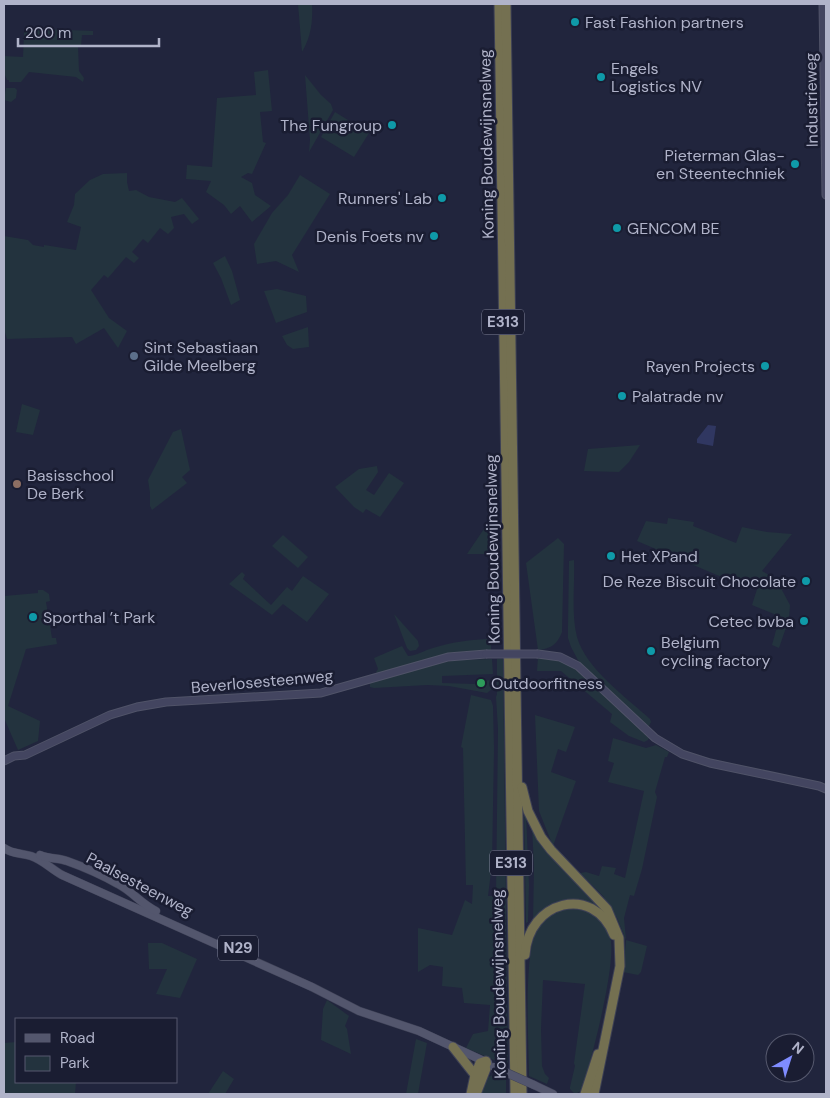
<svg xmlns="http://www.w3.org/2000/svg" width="830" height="1098" font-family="'DM Sans',sans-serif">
	<rect width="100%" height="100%" fill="#21253d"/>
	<g fill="#23333e">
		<path d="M298 4H312C313 21 311 37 302 52Z"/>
		<path d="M42 29 93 31V35H82L81 46H78L79 71 84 78 83 82 76 77 29 72 21 82H9V80H7L4 73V56L23 57 24 32Z"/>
		<path d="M268 70 272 111 260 112 263 142 266 143 252 174 248 173 241 177 252 183 255 195 271 206 252 222 240 206 231 214 224 205 206 192 211 181 186 179 187 165 212 167 217 98 256 95 254 72Z"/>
		<path d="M305 75 321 95 331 104 333 110 309 152 310 140Z"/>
		<path d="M6 88H15L17 90 16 98 11 102 4 100Z"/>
		<path d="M335 112 369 133 354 157 321 137Z"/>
		<path d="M127 173V182L129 191 136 190 149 197 175 202 182 198 199 219 192 224 184 214 171 217 174 228 168 234 160 228 148 243 143 239 132 252 139 258 134 263 126 257 108 278 104 275 91 290 109 318 127 331 118 348 104 328 76 344 72 337 7 339 4 329V236L28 240 33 245 44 247V245L76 250 81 227 67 222 74 205 75 194 90 180 103 174Z"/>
		<path d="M300 175 330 194 292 255 299 272 276 261 257 264 254 244 272 213 288 195Z"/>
		<path d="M225 256 232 271 240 300 231 305 221 278 213 263Z"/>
		<path d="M277 289 306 296 307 312 276 323 264 291Z"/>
		<path d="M308 327 309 347 293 349 287 345 282 336Z"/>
		<path d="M22 404 40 410 33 435 16 432Z"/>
		<path d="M181 429 190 470 182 477 187 483 152 510 150 506V493L148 480 173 432Z"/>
		<path d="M640 445 629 462 619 472 584 471 588 449Z"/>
		<path d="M377 466 378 472 366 490 374 495 389 473 404 483 380 517 366 509 363 513 354 507 335 487 359 469Z"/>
		<path d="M668 518 694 522 693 526 736 543 742 527 767 532 792 534 762 571 776 579 790 605 789 619 779 648 772 645 778 623 774 614 752 605 758 586 733 577 731 581 637 541 646 521 667 524Z"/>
		<path d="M490 520 491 554H467Z"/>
		<path d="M283 535 308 557 298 568 272 546Z"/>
		<path d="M558 538 564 544 562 632C557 645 550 649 538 650L526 563Z"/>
		<path d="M574 560C575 584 571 614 577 637 586 669 626 697 650 719L651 722 648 728 579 662 571 647 568 638V626L569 561Z"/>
		<path d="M242 572 245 575 243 579 271 605 287 587 292 591 303 576 329 594 307 622 283 604 272 615 229 584Z"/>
		<path d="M38 590H43L49 594 50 601 46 602 52 638H56L57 644 26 649 8 706 40 721 38 741 18 750 4 718V596L38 593Z"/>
		<path d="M394 614 418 641 419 646 416 650 410 651 407 648Z"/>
		<path d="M487 639 491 642V651L448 653 378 674 376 672 378 669 374 658 402 646 408 656C416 656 425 650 433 648 452 642 468 640 487 639Z"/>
		<path d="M538 657 556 659 574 668 649 738 648 740 644 742 629 736 610 722 612 714 561 671H537Z"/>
		<path d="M492 659 493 674 442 676V683L475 684 476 681 493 680 492 689 487 693 449 686 427 685 374 688 370 687V683L443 662 461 660Z"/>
		<path d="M497 659H503L508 1066 466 1048 473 1034 488 1031 490 1005 464 1003 462 988 442 986 443 967 430 965 418 972V928L452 935 465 900 472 904 473 885H466L463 748 461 747 471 695 491 700 493 706 494 749 492 864 488 896H496L498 729 496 697 497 694Z"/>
		<path d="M535 715 575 727 566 752 558 749 551 772 576 781 553 846 539 811Z"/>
		<path d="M613 738 646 748 656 745 669 752 667 757H665L655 792 657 797 642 869 634 896 630 895 624 918 626 940 647 946 641 972 638 975 623 972 626 940 617 918 603 896 580 873 586 872 599 876 602 866 616 868 614 874 625 878 644 791 608 782 614 763 608 761Z"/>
		<path d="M524 812 526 813 529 885 528 922 526 923Z"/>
		<path d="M532 826 595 898 609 918 579 903 533 921 534 867Z"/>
		<path d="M574 908C592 912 603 918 610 937 618 959 590 1067 581 1091L575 1094 570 1089V1087L575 1066 574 1063 585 984 543 980 541 1029 542 1066 545 1074 549 1078 547 1084 529 1076C529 1045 522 945 540 924 549 913 560 910 574 908Z"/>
		<path d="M148 943H162L197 959 180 998 156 994 167 969H149Z"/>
		<path d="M327 1000 349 1016 345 1026 347 1029 351 1054 321 1040 323 1009Z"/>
		<path d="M416 1039 427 1043 418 1094H406Z"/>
		<path d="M16 1042V1082H76L75 1094H4V1043Z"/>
		<path d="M223 1071 234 1079 225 1094H208Z"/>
		<path d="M493 1075 506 1080V1094H480L485 1078Z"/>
	</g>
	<path fill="#303761" d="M708 425 716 426 713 446 697 443V439Z"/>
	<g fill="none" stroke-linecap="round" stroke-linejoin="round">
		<g stroke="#505368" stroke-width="9">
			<g id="secondary">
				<path d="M823 4 826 195"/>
				<path d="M538 654 560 657 578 666 655 738 682 754 710 763 819 786 826 789"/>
				<path d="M4 761 14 756 25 755 110 715 137 707 166 702 321 693 448 657 486 654"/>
			</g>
		</g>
		<g stroke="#3e4156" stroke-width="9">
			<g id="primary">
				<path d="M4 848C12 854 21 853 31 856 43 860 51 869 62 875L312 987 359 1011 419 1031 488 1063"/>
				<path d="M40 855C49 859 58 858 67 861 84 867 102 875 118 884 132 891 141 904 156 911"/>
				<path d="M534 1085 553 1094"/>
			</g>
		</g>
		<g stroke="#3d4055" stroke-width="11">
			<g id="highway">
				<path d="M499 4 515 1094"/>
				<path d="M506 4 522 1094"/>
				<path d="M522 787 528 811 541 837 551 850 607 909 619 938 620 966 594 1094"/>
				<path d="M525 955C528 901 593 883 614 935"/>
				<path d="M453 1047 475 1075"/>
				<path d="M471 1094 475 1075 480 1063 486 1061 487 1066 476 1094"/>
				<path d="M585 1094 598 1054"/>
			</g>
		</g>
		<use href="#secondary" stroke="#434560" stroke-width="7"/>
		<use href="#primary" stroke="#53566d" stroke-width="8"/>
		<use href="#highway" stroke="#747051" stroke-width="9"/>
		<g stroke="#505368" stroke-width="9" stroke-linecap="butt">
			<path id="secondary-bridge" d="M486 654H538"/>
		</g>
		<g stroke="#3e4156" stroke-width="9" stroke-linecap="butt">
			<path id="primary-bridge" d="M494 1067 534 1085"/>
		</g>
		<use href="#secondary-bridge" stroke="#434560" stroke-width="7"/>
		<use href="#primary-bridge" stroke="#53566d" stroke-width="8"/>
	</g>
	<g fill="#0f9aa8" stroke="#1a1d32" stroke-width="2">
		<circle cx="575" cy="22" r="5"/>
		<circle cx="601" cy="77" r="5"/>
		<circle cx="392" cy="125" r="5"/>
		<circle cx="795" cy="164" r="5"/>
		<circle cx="442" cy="198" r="5"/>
		<circle cx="617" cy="228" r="5"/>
		<circle cx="434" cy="236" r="5"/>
		<circle cx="765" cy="366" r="5"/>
		<circle cx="622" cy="396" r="5"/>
		<circle cx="611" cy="556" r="5"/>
		<circle cx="806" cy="581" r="5"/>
		<circle cx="33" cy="617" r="5"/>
		<circle cx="804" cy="621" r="5"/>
		<circle cx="651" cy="651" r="5"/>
	</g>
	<circle fill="#5c6f8a" stroke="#1a1d32" stroke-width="2" cx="134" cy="356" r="5"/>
	<circle fill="#8d6e63" stroke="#1a1d32" stroke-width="2" cx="17" cy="484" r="5"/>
	<circle fill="#2e9e5b" stroke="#1a1d32" stroke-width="2" cx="481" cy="683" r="5"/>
	<g text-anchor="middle" stroke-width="5" stroke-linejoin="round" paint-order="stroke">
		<g fill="#1a1d32" stroke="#83869c" stroke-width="1">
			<rect x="482" y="309.5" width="42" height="25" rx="4"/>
			<rect x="490" y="850.5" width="42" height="25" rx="4"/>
			<rect x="218" y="935.5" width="40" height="25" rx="4"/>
		</g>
		<g font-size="15" font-weight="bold" fill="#b0b3c9">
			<text x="503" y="327">E313</text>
			<text x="511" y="868">E313</text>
			<text x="238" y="953">N29</text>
		</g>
		<g font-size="16" fill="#b0b3c9" stroke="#1a1d32" text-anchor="start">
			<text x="585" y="28">Fast Fashion partners</text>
			<text x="611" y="74">Engels<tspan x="611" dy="18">Logistics NV</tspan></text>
			<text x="382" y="131" text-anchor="end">The Fungroup</text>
			<text x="785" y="161" text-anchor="end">Pieterman Glas-<tspan x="785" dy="18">en Steentechniek</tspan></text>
			<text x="432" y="204" text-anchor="end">Runners' Lab</text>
			<text x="627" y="234">GENCOM BE</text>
			<text x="424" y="242" text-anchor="end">Denis Foets nv</text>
			<text x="144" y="353">Sint Sebastiaan<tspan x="144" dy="18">Gilde Meelberg</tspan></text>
			<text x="755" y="372" text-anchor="end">Rayen Projects</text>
			<text x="632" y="402">Palatrade nv</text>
			<text x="27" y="481">Basisschool<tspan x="27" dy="18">De Berk</tspan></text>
			<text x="621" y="562">Het XPand</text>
			<text x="796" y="587" text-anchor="end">De Reze Biscuit Chocolate</text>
			<text x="43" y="623">Sporthal ’t Park</text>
			<text x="794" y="627" text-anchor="end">Cetec bvba</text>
			<text x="661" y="648">Belgium<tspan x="661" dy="18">cycling factory</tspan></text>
			<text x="491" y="689">Outdoorfitness</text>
		</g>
		<g font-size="16" fill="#b0b3c9" stroke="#1a1d32">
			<text transform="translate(811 100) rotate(-91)" y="6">Industrieweg</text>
			<text transform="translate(486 144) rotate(-91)" y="6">Koning Boudewijnsnelweg</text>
			<text transform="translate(492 549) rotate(-91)" y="6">Koning Boudewijnsnelweg</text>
			<text transform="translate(262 681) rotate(-5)" y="6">Beverlosesteenweg</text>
			<text transform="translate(140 884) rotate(28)" y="6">Paalsesteenweg</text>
			<text transform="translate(498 984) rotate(-91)" y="6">Koning Boudewijnsnelweg</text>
		</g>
	</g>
	<rect width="830" height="1098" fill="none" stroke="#b0b3c9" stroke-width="10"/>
	<rect x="15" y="1018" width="162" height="65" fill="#1a1d32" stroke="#56596e"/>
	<rect x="25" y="1034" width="25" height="8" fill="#53566d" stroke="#56596e"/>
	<text x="60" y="1043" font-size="15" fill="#b0b3c9">Road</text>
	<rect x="25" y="1056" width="25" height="15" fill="#23333e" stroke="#56596e"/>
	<text x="60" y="1068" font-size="15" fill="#b0b3c9">Park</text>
	<g transform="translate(790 1058) rotate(39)"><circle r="24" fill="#1a1d32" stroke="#56596e"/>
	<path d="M0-4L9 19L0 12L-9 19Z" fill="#7f8cff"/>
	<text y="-8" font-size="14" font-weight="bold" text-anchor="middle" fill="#b0b3c9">N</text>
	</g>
	<path d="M18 38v8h141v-8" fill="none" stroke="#b0b3c9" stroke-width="2.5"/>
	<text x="25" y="38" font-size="15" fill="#b0b3c9" stroke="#1a1d32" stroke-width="4" paint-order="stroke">200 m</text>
</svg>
